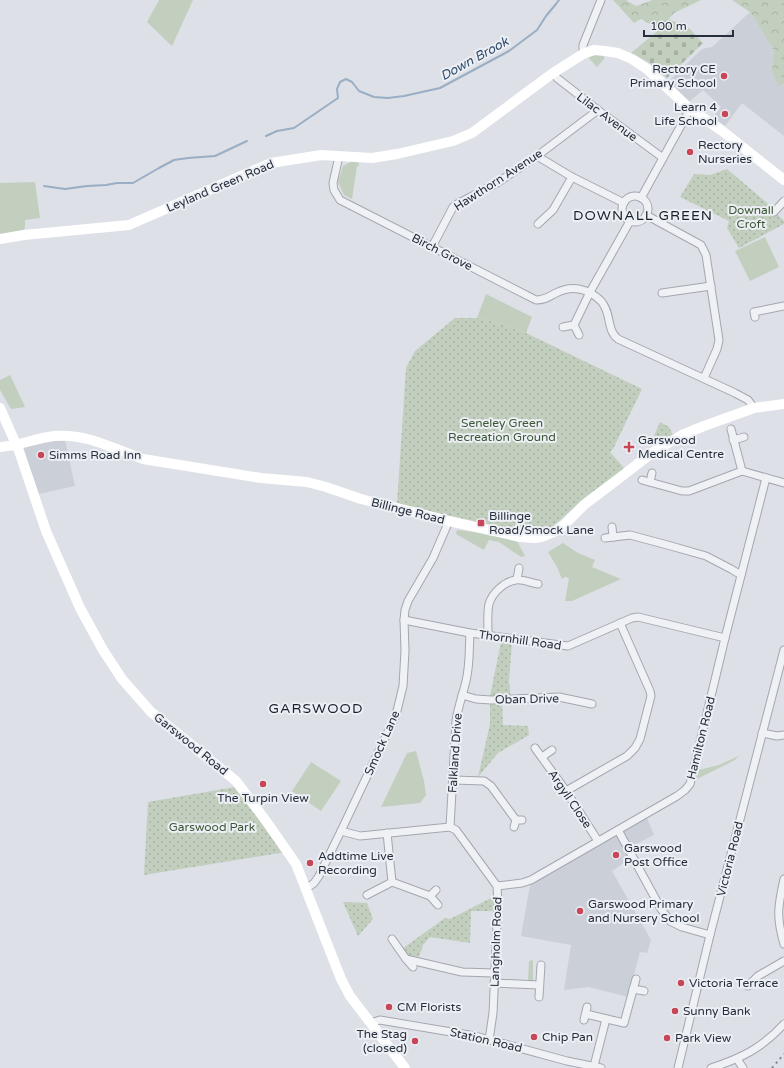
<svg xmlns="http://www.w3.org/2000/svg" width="784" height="1068" font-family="'Varela Round',sans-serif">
	<defs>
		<pattern id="forest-crowns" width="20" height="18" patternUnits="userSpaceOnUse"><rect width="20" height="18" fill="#c2cfbe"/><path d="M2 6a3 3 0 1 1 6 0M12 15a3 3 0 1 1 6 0" fill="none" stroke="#a7b2a4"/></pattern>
		<pattern id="cemetery-stones" width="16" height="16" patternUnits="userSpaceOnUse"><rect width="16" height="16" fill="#c2cfbe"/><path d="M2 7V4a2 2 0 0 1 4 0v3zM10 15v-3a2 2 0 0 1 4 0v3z" fill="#a7b2a4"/></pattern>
		<pattern id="park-dots" width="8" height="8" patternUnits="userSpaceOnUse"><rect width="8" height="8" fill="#c2cfbe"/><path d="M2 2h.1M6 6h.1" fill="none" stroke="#a7b2a4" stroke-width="1.8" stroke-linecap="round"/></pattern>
	</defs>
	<rect width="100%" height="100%" fill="#dde0e6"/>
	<g fill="#cbcfd8">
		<path d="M750 12 774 50 772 71 778 86 784 84V136L742 103 725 126 713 117 721 107 703 90 689 102 669 81 702 49 712 47Z"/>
		<path d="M53 439 65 440 75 486 39 494 24 450V447Z"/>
		<path d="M647 818 654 835 632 846 637 854 612 871 651 940 647 953 640 952 628 997 589 987 564 990 571 945 521 936 530 885Z"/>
	</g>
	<g fill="#c2cfbe">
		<path d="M159 0H193L172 46 147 22Z"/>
		<path d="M604 54V59L597 67 588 57 594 55Z"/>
		<path d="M354 160H358L359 166H357L352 199 344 195 338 182 343 166Z"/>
		<path d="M35 182 40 218 25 220V228L23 230 0 234V183Z"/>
		<path d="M765 237 779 267 750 281 735 251Z"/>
		<path d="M486 294 532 317 526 333 499 323 477 318Z"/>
		<path d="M10 375 25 407 11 409 0 390V380Z"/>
		<path d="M457 530 491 534 517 541 525 556 521 557 499 542 489 540 484 550 456 534Z"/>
		<path d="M563 543 578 553 595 560 592 567 621 579 572 601H565L569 578 565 577 562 579 557 567 548 552Z"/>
		<path d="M416 751 424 781 426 795 420 803 381 807 407 753Z"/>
		<path d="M739 756 735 760 697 779 699 770 719 765Z"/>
		<path d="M311 762 341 781 321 811 292 791Z"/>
		<path d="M533 960V981L532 982 528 981 529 961Z"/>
	</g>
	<g fill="url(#forest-crowns)">
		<path d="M613 0H626L636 6 653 0H701L674 13 660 29 641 19 634 23Z"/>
		<path d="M732 0H784V84L778 86 772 71 774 50 750 12Z"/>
	</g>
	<path fill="url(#cemetery-stones)" d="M669 19 682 26 686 30 689 28 703 43 667 78 648 62 631 53 660 29Z"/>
	<g fill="url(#park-dots)">
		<path d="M727 169 773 208 776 213 784 221V224L739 248 727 228 729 221 680 197 694 174 710 175Z"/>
		<path d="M455 318H477L499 323 526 333 642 389 613 449 610 452 625 469 588 495 550 529 543 532 531 535 397 504 406 368 415 351Z"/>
		<path d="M660 422 669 427 673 435 662 441 653 438Z"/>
		<path d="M501 642 512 643 509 680 511 701 502 702 503 725 528 726 529 735 498 753 478 777 490 724V696Z"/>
		<path d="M235 787 286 852 144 875 148 802Z"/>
		<path d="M493 897 495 911H471L470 943 430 937 423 945 419 957 408 955 402 949 445 918 450 919Z"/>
		<path d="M343 902 367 903 373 919 358 936Z"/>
	</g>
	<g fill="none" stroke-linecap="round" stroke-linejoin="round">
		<g stroke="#99aec5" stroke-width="2">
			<path d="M266 136 277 131 294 128 338 98 337 89 340 82 346 79 352 82 359 91 374 97 388 98 404 96 440 88 509 51 537 30 546 16 556 4 559 0"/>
			<path d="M44 186 65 189 87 186 106 185 117 183H133L159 168 174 160 188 158 215 156 247 141"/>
		</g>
		<g stroke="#a3a7b0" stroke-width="9">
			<g id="street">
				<path d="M583 54V45L601 0"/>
				<path d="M553 73 557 78 598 110 663 158"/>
				<path d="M339 156 333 183 334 190 340 200 536 300C545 300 548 297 556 293 572 285 588 288 601 301 612 313 606 330 618 339L735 393 748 400 754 408"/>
				<path d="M537 156 572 177 624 203"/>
				<circle cx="635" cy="209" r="13"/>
				<path d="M641 198 690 109"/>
				<path d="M774 212 784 201"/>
				<path d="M646 215 701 245 706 255 719 340 717 349 704 378"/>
				<path d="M538 224 553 210 572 177"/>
				<path d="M432 247 453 207 457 204 497 183 537 156 598 110"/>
				<path d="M662 293 711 286"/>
				<path d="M755 317 754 312 784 306"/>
				<path d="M574 325 590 292 630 221"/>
				<path d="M563 327 574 325 579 335"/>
				<path d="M731 429 742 471"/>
				<path d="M733 440 744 437"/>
				<path d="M642 480 682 491H689L742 471 784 483"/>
				<path d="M650 482 652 473"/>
				<path d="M612 527 613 537"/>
				<path d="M605 538 630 535 671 546 706 556 731 569 741 575"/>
				<path d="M517 579 519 568"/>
				<path d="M404 620 470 633 568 646 632 618 638 617 725 638"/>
				<path d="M488 635C488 625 487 613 489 604 492 593 505 581 516 580 523 579 531 583 538 584"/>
				<path d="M462 695 476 699 491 700 559 697 592 704"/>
				<path d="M762 733 777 736 784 735"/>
				<path d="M535 748 566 791 598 841"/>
				<path d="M542 757 552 750"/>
				<path d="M453 780 484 781 491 786 516 820"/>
				<path d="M566 791 627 756 635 748 640 739 651 696 650 691 620 623"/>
				<path d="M450 827 456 721C458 707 463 694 466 681 470 665 469 649 470 633"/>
				<path d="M514 827 516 820H522"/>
				<path d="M618 830 661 909 670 921 682 927 710 935"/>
				<path d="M341 831 360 836 450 827 456 830 497 886 498 903 493 1013 489 1040"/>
				<path d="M387 833 392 882 430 896 438 905"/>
				<path d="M784 879C778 906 776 917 784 944"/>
				<path d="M497 886 522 883 531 880 677 796 685 790 690 784 725 638 766 478"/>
				<path d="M306 889 314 883 319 876 341 831 396 715 403 686 405 651 404 620 405 610 408 601 433 558 449 521"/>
				<path d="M367 895 392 882"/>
				<path d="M430 896 436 890"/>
				<path d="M392 939 406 959 462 972 494 973"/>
				<path d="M406 959 413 967"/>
				<path d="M494 983 539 985"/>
				<path d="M748 986 758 976 784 961"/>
				<path d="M633 989 644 991"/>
				<path d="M539 997 541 965"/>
				<path d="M586 1014 624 1023 636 979"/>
				<path d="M584 1020 587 1007"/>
				<path d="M371 1023 380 1020 475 1036 567 1061 601 1068"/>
				<path d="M737 1059 743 1068"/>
				<path d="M594 1066 606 1019"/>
				<path d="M678 1068 710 935 784 650"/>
				<path d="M711 1068C742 1058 762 1048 784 1024"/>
			</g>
		</g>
		<use href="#street" stroke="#eff1f5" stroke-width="7"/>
		<g stroke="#fff" stroke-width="10">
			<path d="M0 239 24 235 129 225 271 163 321 155 372 158 397 154 453 141 472 133 553 73 583 54 594 50 605 51 618 53 632 59 647 69 690 109 721 130 784 180"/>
			<path d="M0 408 19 451 46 531 80 608 103 650 122 679 151 712 236 781 266 821 296 864 341 979 350 996 405 1068"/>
			<path d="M0 447C19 446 36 438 54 436 87 433 113 449 143 459L261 478 307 482 326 487 361 499 449 521 520 537 534 538 542 537 554 532 563 526 584 505 626 473 653 452 682 435 704 426 754 408 784 404"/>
		</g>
		<path stroke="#77808f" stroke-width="2" stroke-dasharray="2 4" stroke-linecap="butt" d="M772 1068 784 1054"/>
	</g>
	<g fill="#c74658" stroke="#eceff4" stroke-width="1.5">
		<circle cx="724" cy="76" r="4"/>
		<circle cx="725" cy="114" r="4"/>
		<circle cx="690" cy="152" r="4"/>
		<path d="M627 441h4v4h4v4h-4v4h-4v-4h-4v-4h4z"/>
		<circle cx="41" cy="455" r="4"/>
		<rect x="477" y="519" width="8" height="8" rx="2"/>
		<circle cx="263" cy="784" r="4"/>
		<circle cx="616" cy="855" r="4"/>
		<circle cx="310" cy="863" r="4"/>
		<circle cx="580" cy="911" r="4"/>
		<circle cx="681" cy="983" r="4"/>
		<circle cx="389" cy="1007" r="4"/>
		<circle cx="675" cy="1011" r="4"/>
		<circle cx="534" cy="1037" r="4"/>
		<circle cx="667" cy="1038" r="4"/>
		<circle cx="415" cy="1041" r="4"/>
	</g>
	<g text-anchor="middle" stroke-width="4" stroke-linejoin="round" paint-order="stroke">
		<g font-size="12" fill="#272e3c" stroke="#eceff4" text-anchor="start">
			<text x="716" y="73" text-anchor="end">Rectory CE<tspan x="716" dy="14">Primary School</tspan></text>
			<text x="717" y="111" text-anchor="end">Learn 4<tspan x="717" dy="14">Life School</tspan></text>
			<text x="698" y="149">Rectory<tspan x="698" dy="14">Nurseries</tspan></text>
			<text x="638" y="444">Garswood<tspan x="638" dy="14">Medical Centre</tspan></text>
			<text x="49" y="459">Simms Road Inn</text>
			<text x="489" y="520">Billinge<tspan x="489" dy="14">Road/Smock Lane</tspan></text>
			<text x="263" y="802" text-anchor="middle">The Turpin View</text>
			<text x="624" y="852">Garswood<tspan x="624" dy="14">Post Office</tspan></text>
			<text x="318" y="860">Addtime Live<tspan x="318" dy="14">Recording</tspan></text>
			<text x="588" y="908">Garswood Primary<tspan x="588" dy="14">and Nursery School</tspan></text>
			<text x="689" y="987">Victoria Terrace</text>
			<text x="397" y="1011">CM Florists</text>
			<text x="683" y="1015">Sunny Bank</text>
			<text x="407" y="1038" text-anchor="end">The Stag<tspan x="407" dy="14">(closed)</tspan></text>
			<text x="542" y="1041">Chip Pan</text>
			<text x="675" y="1042">Park View</text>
		</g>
		<g font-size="12" fill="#272e3c" stroke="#eceff4">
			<text transform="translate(607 117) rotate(37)" y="4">Lilac Avenue</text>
			<text transform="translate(498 180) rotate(-33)" y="4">Hawthorn Avenue</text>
			<text transform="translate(220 186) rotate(-23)" y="4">Leyland Green Road</text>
			<text transform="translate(442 252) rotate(27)" y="4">Birch Grove</text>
			<text transform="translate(408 511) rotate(14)" y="4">Billinge Road</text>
			<text transform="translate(520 640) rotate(8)" y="4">Thornhill Road</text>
			<text transform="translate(527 699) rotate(-1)" y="4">Oban Drive</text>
			<text transform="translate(701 738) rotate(-76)" y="4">Hamilton Road</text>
			<text transform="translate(382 743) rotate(-66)" y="4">Smock Lane</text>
			<text transform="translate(191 744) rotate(39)" y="4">Garswood Road</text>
			<text transform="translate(455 753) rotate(-86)" y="4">Falkland Drive</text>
			<text transform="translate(570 799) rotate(56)" y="4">Argyll Close</text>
			<text transform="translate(730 859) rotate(-76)" y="4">Victoria Road</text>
			<text transform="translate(496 942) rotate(-88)" y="4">Langholm Road</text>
			<text transform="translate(486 1040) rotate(13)" y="4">Station Road</text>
		</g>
		<g font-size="12" fill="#3b5735" stroke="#eceff4">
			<text x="751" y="214">Downall<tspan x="751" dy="14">Croft</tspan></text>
			<text x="502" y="427">Seneley Green<tspan x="502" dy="14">Recreation Ground</tspan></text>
			<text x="212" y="831">Garswood Park</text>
		</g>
		<g font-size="13" font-style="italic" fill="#334d6d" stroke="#eceff4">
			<text transform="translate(474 58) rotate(-29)" y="5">Down Brook</text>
		</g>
		<g font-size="14" letter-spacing="1" fill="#19202c" stroke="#eceff4">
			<text x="643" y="220">DOWNALL GREEN</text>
			<text x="316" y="713">GARSWOOD</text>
		</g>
	</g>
	<path d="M644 30v6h89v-6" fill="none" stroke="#272e3c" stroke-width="2"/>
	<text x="650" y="30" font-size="12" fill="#272e3c" stroke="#eceff4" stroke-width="3" paint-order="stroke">100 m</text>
</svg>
